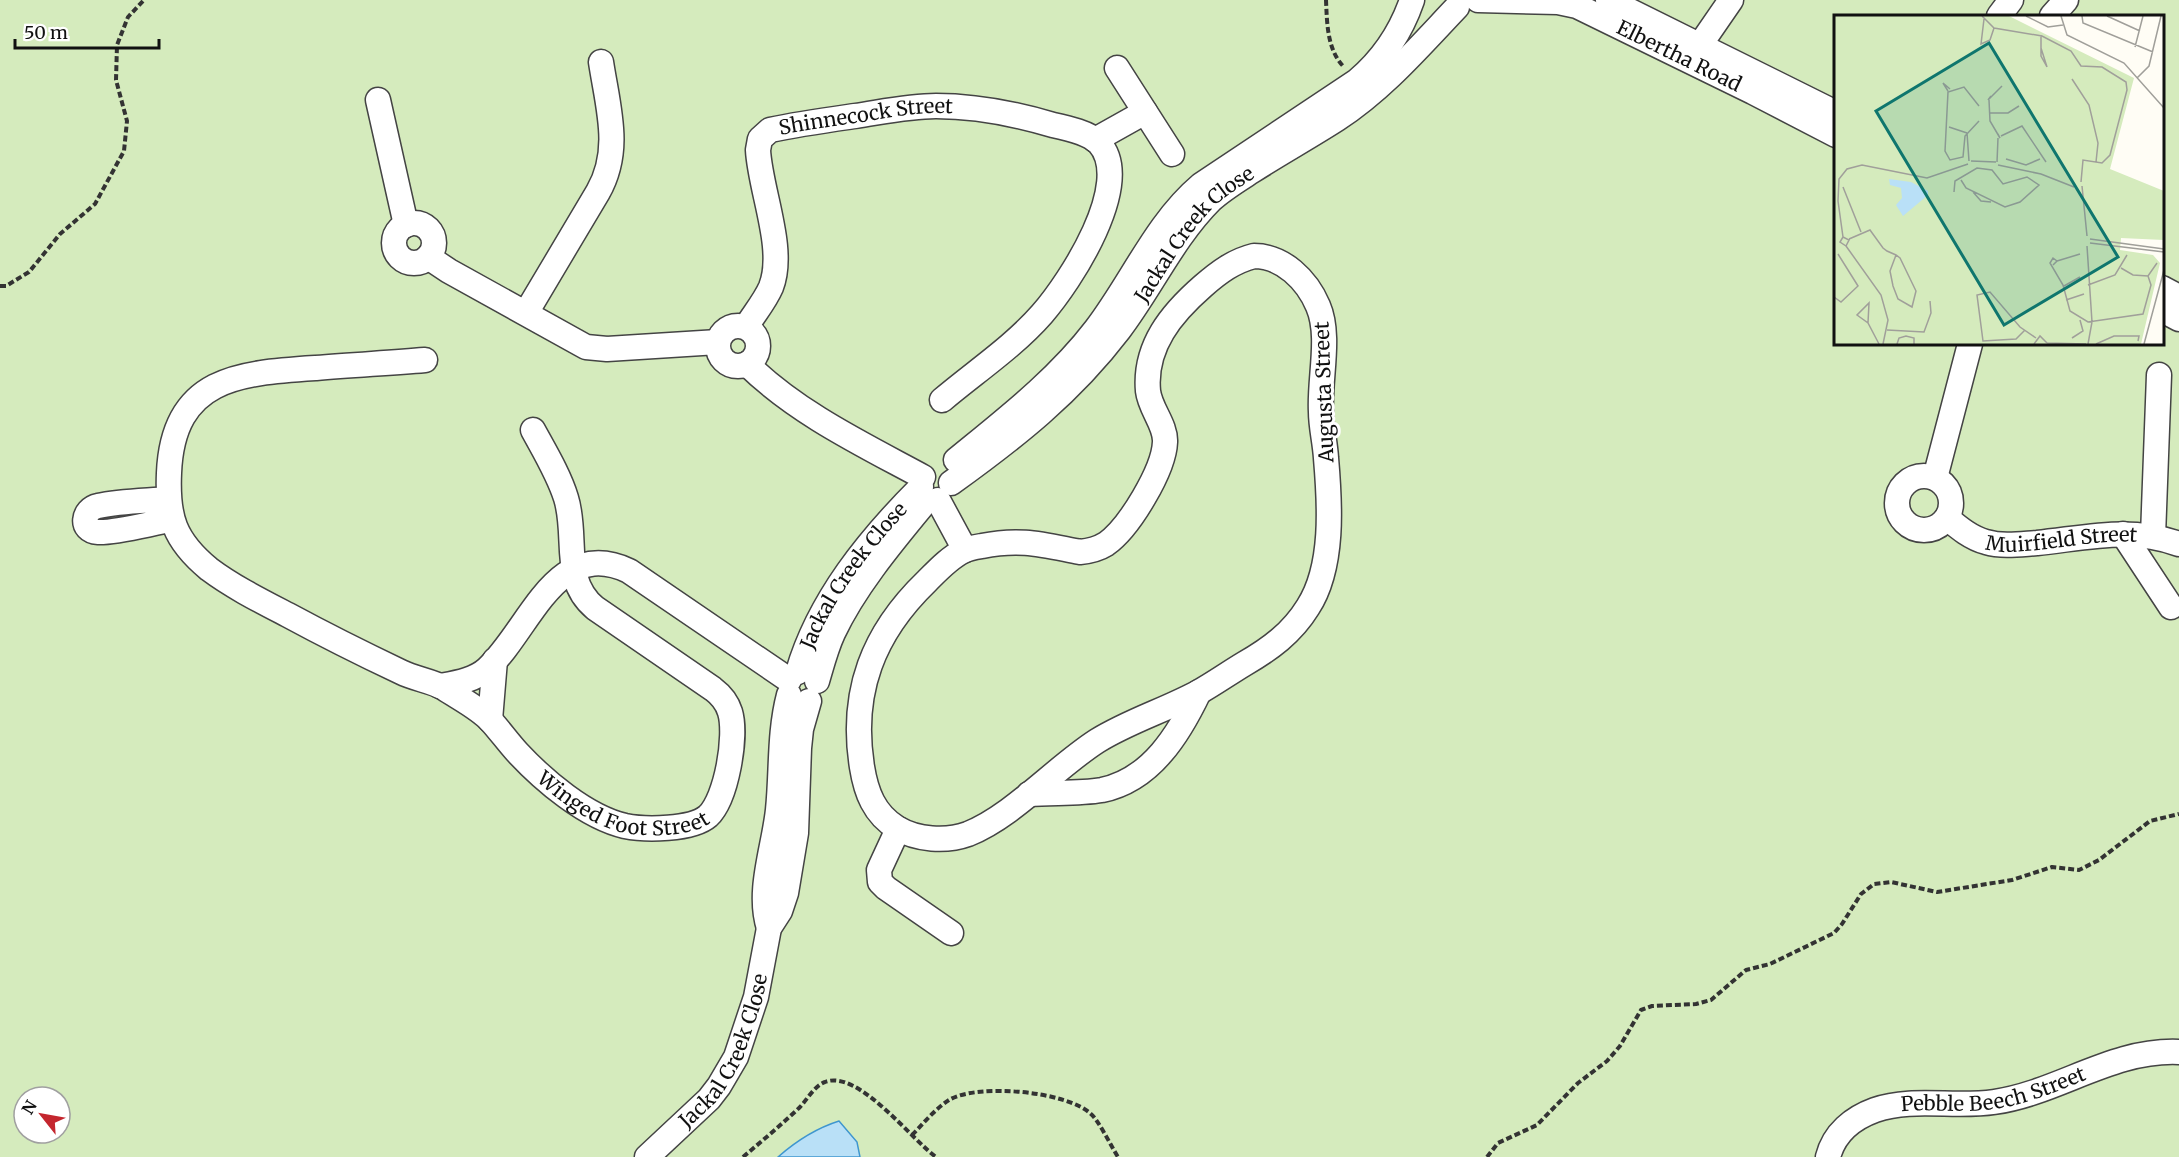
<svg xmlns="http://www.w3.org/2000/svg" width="2179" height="1157" font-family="Merriweather,serif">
	<rect width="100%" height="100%" fill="#fffdf5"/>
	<path fill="#d5ebbd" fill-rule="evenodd" d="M0 0H2179V1157H0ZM1836 16H2162V344H1836ZM24 1097H60V1133H24Z"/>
	<path fill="#b9e0f7" stroke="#3f96cf" stroke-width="1.5" d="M839 1121 857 1142 860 1157H778C795 1142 817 1128 839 1121Z"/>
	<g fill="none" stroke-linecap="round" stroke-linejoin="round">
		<g stroke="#444" stroke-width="27">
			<g id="minor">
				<path id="s1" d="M1478 0 1558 2 1577 6 1753 92 1836 135"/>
				<path d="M1608 0 1836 113"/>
				<path d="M1999 16 2011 0"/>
				<path d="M2052 16 2066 0"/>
				<path d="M1700 45 1731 0"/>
				<path d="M1117 68 1172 154"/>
				<path d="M378 100 406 225"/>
				<path d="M1095 140 1145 112"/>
				<circle cx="414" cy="243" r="20"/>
				<path d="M1254 256C1283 256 1307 280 1318 306 1331 336 1319 379 1321 412 1321 427 1325 442 1326 458 1330 504 1334 567 1308 607 1292 633 1270 649 1244 664 1229 673 1215 683 1199 692 1166 710 1129 721 1097 741 1055 768 1013 816 968 834 946 842 917 840 897 828 874 814 866 792 862 767 850 692 873 633 927 581 938 570 949 558 963 551 969 548 976 547 982 546 1021 538 1043 545 1080 552 1090 551 1098 549 1106 544 1129 528 1164 470 1165 442 1166 425 1150 409 1148 391 1144 346 1172 313 1203 286 1219 272 1234 261 1254 256Z"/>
				<path d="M428 257 449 271 586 347 607 349 718 342"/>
				<path d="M2162 288 2179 297"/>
				<path d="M2162 310 2179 319"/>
				<path d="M526 313 598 192C622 150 608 108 601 62"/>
				<circle cx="738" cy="346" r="20"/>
				<path id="s2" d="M746 327C754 314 765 301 771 287 786 249 760 190 758 150L760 139 770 130C798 124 827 120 855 116 882 112 909 106 936 106 975 106 1016 114 1053 125 1067 128 1090 133 1099 143 1135 183 1070 282 1042 314 1013 347 975 372 942 400"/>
				<path id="s3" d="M425 360C388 363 352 365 316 368 239 373 173 377 169 473 167 517 174 540 209 569 233 587 261 601 288 615 325 635 363 654 401 672 415 679 432 681 444 688 459 698 479 708 491 721 500 731 508 742 517 752 543 780 586 817 625 826 645 830 692 830 708 816 727 798 737 735 730 712 727 702 721 695 713 689L595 608C561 580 578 536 566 498 559 475 545 452 533 430"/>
				<path d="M747 364C797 413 862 444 923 477"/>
				<path d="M956 460C1006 419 1057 380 1096 329 1132 282 1156 223 1201 185L1357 81C1383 59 1401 32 1412 0"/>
				<circle cx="1924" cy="503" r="27"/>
				<path d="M1935 478 1970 344"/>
				<path id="s4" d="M951 483C1015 437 1071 393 1119 330 1151 288 1173 238 1211 200 1223 189 1238 180 1252 171 1280 153 1309 137 1337 119 1383 89 1419 47 1457 7"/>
				<path d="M168 499C145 501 120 501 98 506 83 509 79 531 98 532 115 533 152 523 171 520"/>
				<path d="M938 500 965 550"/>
				<path id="s5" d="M1947 518C1959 528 1971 538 1986 542 2003 547 2021 544 2037 543 2086 538 2131 526 2179 544"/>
				<path d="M2123 534 2171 607"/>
				<path d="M2153 536 2159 375"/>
				<path id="s6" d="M798 672C819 600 869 539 921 487"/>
				<path d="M817 681C822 664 826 648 833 633 855 586 894 540 927 500"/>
				<path d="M440 686C456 683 475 680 487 669 530 630 555 536 629 571L789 680"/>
				<path d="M490 720 495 660"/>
				<path d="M1029 794C1053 792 1078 794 1102 790 1151 780 1179 734 1199 692"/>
				<path d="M898 829 879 870 880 882 886 888 951 933"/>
				<path d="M769 928C757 891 774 848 778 810 782 771 779 733 789 695"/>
				<path id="s7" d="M647 1157 709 1099 719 1086 736 1057 756 997 769 928 780 911 786 893 796 833 799 748 801 729 809 701"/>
				<path id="s8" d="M1828 1157C1834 1133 1853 1118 1875 1110 1912 1097 1955 1108 1994 1102 2058 1093 2112 1049 2179 1052"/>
			</g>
		</g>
		<g stroke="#333" stroke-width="4" stroke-dasharray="6 3" stroke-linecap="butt">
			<path d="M1326 0C1327 23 1327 50 1344 67"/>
			<path d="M0 286H6L29 272 60 234 95 204 124 151 127 121 116 80 117 45 128 17 144 0"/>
			<path d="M912 1135C923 1124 935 1109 949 1100 977 1083 1067 1091 1091 1114 1099 1121 1111 1146 1118 1157"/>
			<path d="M743 1157C762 1141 781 1125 799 1108 807 1100 814 1086 825 1082 858 1069 911 1139 936 1157"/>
			<path d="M1487 1157 1498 1143 1537 1125 1578 1083 1607 1061 1620 1046 1641 1010 1652 1006 1696 1004 1711 1000 1746 970 1770 964 1834 933 1842 924 1861 894 1874 884 1891 882 1937 892 2012 880 2052 867 2079 870 2099 860 2150 821 2179 814"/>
		</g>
		<use href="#minor" stroke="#fff" stroke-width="24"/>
	</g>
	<g text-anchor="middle" stroke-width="6" stroke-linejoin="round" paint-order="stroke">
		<g font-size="20" fill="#111" stroke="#fff">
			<text dy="7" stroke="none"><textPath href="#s1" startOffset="213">Elbertha Road</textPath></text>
			<text dy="7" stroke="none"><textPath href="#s2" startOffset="308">Shinnecock Street</textPath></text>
			<text dy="7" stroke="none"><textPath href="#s4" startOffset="351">Jackal Creek Close</textPath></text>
			<text transform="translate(1324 392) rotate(-92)" y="7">Augusta Street</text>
			<text dy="7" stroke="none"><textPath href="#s5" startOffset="122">Muirfield Street</textPath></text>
			<text dy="7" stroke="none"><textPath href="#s6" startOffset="112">Jackal Creek Close</textPath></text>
			<text dy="7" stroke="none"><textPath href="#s3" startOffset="912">Winged Foot Street</textPath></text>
			<text dy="7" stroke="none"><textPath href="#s7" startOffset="135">Jackal Creek Close</textPath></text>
			<text dy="7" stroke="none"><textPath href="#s8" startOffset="190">Pebble Beech Street</textPath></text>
		</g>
	</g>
	<g transform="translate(1834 15)">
		<rect width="330" height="330" fill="#fffdf5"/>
		<path d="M0 1H175L300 63 276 154 330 176V225L287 223 286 235 319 240 326 248 307 329H0Z" fill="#d5ebbd"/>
		<path d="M55 164 77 167 94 176V180L69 201 62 190 68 183 67 173 56 170Z" fill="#b9e0f7"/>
		<path fill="none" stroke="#a09f9a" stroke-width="1.5" d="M148 1 160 13 208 21 237 36 247 51 268 52 292 67 293 75 276 140 268 148 249 145 247 167M192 1 214 12 229 10M227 1 233 20 290 48 330 93M248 1 249 8 319 37M273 1 306 16M150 4 147 29 156 25 160 13M207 20V41L213 52 207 33M301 32 309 1M303 63 315 51 327 1M238 64 255 90 264 128 262 147M114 76 109 68 116 74M157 81 154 85 168 71M155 85 156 106 166 123 164 119M156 98H174L185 91M145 106 131 121 129 142 116 145 111 136 114 77 130 72 145 91M115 112 133 118M133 118 135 146M167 121 188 111 212 147M172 144 192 150 206 144M137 146 162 147M163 147 164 123M164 150 207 159 240 172M248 171 253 221M9 172 27 217M120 177 121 166 143 153 158 155 169 169 193 162 205 170 186 187 171 192 132 173 127 165M139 177 147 186 157 187M9 222 15 225 12 231 6 227 9 222 4 186 5 164 13 154 28 150 93 163 134 149M15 224 36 215 49 233 53 236 62 240 66 243 82 276 78 292 64 284 59 271 56 256 62 240M256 224 330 234M256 228 330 237M12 231 47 280 54 305 49 329M253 231 258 307 254 329M223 246 246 239M219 250 223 246 219 243 216 248 229 270 236 296 254 307 309 299 317 270 314 261M287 253 299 260 314 261 323 248M254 270 281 260 293 240M230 271 246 262M0 282 7 287 24 271 4 239M232 285 250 279M34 308 35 288 23 300 34 308 45 329M53 315 90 317 97 298 96 286M191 315 182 324 149 326 143 280 156 277 186 312 202 323M238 323 249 316 246 305M213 328 252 329M63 329 65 323 72 321 80 323V329M200 329 206 321 213 328M262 329 280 321H305L304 326M310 329 330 255"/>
		<path fill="#0f766e" fill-opacity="0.15" stroke="#0f766e" stroke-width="3" d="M155 28 284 242 170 310 42 96Z"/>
		<rect width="330" height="330" fill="none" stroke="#111" stroke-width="3"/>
	</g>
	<g transform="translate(42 1115) rotate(301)"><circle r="28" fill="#ffffff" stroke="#a0a0a0" stroke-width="1.5"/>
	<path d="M0-4.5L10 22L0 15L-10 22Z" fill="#c4262e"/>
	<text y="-9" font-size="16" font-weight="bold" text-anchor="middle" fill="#111111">N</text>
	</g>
	<path d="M15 39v9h144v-9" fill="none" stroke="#111111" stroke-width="3"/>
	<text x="24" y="39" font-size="18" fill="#111111" stroke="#ffffff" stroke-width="4.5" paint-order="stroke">50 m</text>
</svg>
